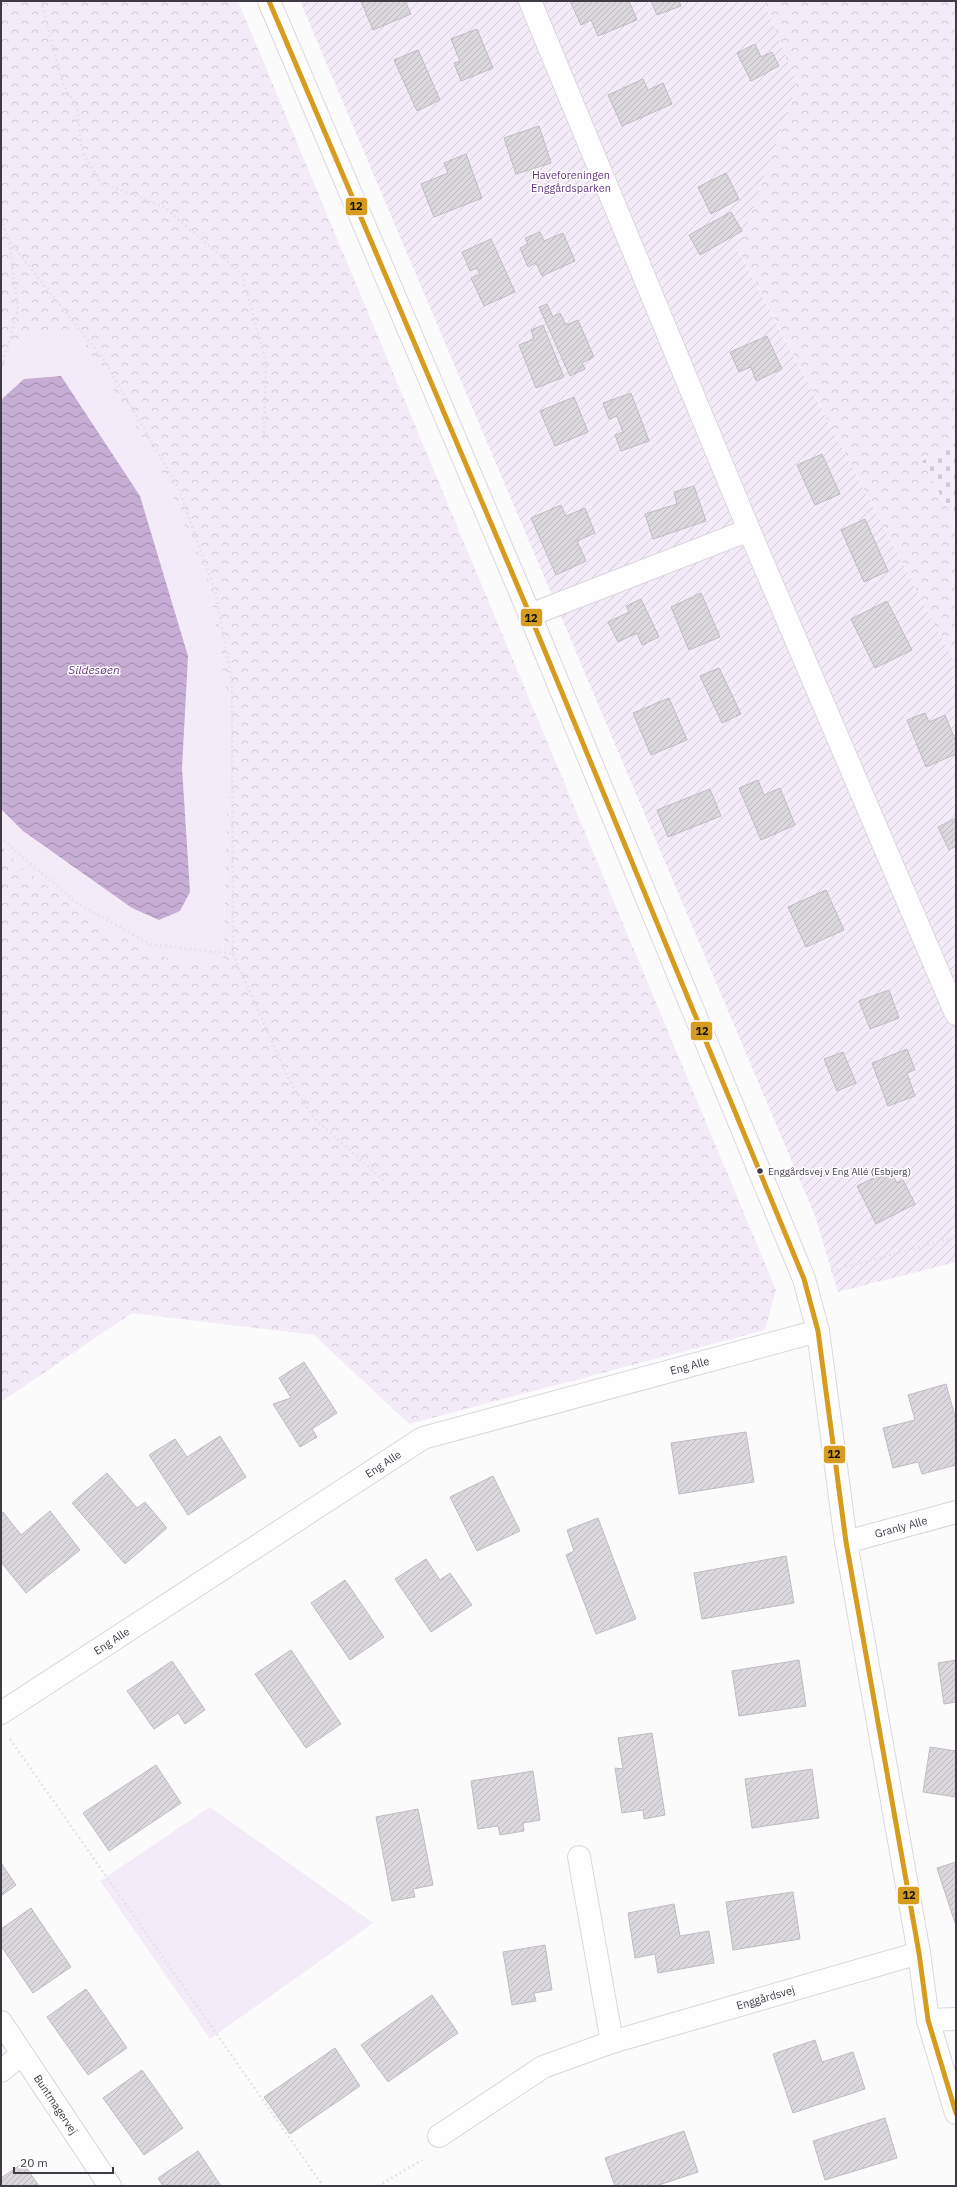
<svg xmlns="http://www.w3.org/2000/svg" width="957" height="2187" font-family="'IBM Plex Sans',sans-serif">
	<defs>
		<pattern id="forest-crowns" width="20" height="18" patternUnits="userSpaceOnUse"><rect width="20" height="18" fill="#f4ebf9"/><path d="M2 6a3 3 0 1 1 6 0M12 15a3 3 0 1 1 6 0" fill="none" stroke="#d2cad7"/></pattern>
		<pattern id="cemetery-stones" width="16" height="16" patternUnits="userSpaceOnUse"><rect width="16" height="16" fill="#f4ebf9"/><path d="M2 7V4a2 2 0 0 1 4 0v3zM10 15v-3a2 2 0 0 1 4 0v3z" fill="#d2cad7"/></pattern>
		<pattern id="garden-furrows" width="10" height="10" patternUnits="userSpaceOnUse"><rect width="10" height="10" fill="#f4ebf9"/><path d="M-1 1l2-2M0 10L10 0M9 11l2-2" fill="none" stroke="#d2cad7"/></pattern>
		<pattern id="water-waves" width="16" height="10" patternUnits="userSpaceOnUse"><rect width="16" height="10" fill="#c6add4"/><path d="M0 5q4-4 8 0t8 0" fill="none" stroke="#a28eae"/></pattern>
		<pattern id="building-hatch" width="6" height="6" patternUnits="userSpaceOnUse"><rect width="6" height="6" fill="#dbd8dd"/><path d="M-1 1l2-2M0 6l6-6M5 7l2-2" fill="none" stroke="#bdbabf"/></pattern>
	</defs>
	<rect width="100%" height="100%" fill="#fbfbfb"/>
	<g fill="#f4ebf9">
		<path d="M76 328 159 464 209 585 230 714 223 963 167 958 113 933 23 869 1 845V369L25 333Z"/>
		<path d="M210 1807 373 1923 210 2039 100 1881Z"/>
	</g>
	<g fill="url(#forest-crowns)">
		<path d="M1 1H238L776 1290 765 1330 409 1424 314 1335 132 1313 1 1402V845L23 869 113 933 167 958 223 963 230 714 209 585 159 464 76 329 25 333 1 369Z"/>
		<path d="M764 1H956V443L922 461 956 524V665L738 249 797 86Z"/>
	</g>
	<path fill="url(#cemetery-stones)" d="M956 443V524L922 461Z"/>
	<path fill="url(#garden-furrows)" d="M300 1H764L797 85 738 250 956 665V1262L838 1292 815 1216Z"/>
	<path fill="url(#water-waves)" d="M61 376 140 496 188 656 182 768 190 892 180 911 159 920 132 908 23 831 1 809V403L3 398 24 379Z"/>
	<g fill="url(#building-hatch)" stroke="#c0bcc1">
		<path d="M361 1H405L411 14 373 30Z"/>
		<path d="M570 1H629L637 20 598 36 591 20 581 25Z"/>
		<path d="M651 1H679L681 6 657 15Z"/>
		<path d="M477 29 493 68 461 81 454 63 460 61 451 39Z"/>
		<path d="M755 44 761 57 772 52 779 66 751 81 737 53Z"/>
		<path d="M418 50 440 100 417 111 394 60Z"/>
		<path d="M643 79 648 90 663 83 672 104 622 126 608 95Z"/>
		<path d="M539 126 551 163 516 174 504 138Z"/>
		<path d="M466 154 482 198 434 217 421 184 448 173 444 163Z"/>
		<path d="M726 173 739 199 711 214 698 187Z"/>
		<path d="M731 212 742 231 700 255 689 235Z"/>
		<path d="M540 232 544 241 563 233 575 261 542 276 536 263 528 267 520 248 528 244 525 238Z"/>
		<path d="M491 239 515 292 484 306 471 278 480 274 477 268 470 271 462 252Z"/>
		<path d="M547 304 553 317 560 313 566 325 578 320 594 357 582 363 585 369 570 376 539 307Z"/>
		<path d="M543 325 564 377 536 388 519 345 534 339 531 330Z"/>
		<path d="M767 336 782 369 756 381 751 367 739 372 730 352Z"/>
		<path d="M631 393 649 441 621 451 615 435 623 432 617 416 609 419 603 403Z"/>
		<path d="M574 397 588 432 555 446 540 411Z"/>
		<path d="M822 454 840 494 815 505 797 465Z"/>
		<path d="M694 486 706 521 653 539 645 514 677 504 674 492Z"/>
		<path d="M561 505 566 516 585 508 595 533 577 541 586 561 556 575 531 518Z"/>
		<path d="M865 519 888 571 864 582 841 530Z"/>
		<path d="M701 593 720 637 689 650 671 607Z"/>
		<path d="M641 599 659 637 642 645 637 633 618 642 608 622 629 612 626 606Z"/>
		<path d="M887 601 912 650 875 668 851 619Z"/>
		<path d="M719 668 741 714 722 723 700 676Z"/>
		<path d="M669 698 687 740 651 755 633 713Z"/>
		<path d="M925 713 929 722 945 715 956 742V754L926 767 907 720Z"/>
		<path d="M758 780 764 795 780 788 795 825 761 840 739 788Z"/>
		<path d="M710 789 721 816 668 837 657 810Z"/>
		<path d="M956 818V846L949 850 938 827Z"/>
		<path d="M826 890 844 930 806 947 788 907Z"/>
		<path d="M889 990 899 1018 870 1029 859 1001Z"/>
		<path d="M907 1049 915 1070 907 1073 915 1096 888 1106 872 1063Z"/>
		<path d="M843 1052 856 1083 837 1091 824 1059Z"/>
		<path d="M890 1170 897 1183 903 1180 915 1204 876 1224 857 1186Z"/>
		<path d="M304 1362 337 1413 312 1429 317 1437 300 1447 273 1404 291 1398 279 1378Z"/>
		<path d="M946 1384 956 1420V1465L922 1474 918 1462 893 1468 883 1428 915 1420 908 1395Z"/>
		<path d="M746 1432 754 1482 679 1494 671 1443Z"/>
		<path d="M220 1436 246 1477 188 1515 149 1455 175 1439 187 1457Z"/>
		<path d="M107 1473 137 1508 145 1502 167 1528 125 1564 72 1503Z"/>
		<path d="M493 1476 520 1531 477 1551 450 1497Z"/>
		<path d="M50 1511 80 1550 26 1593 1 1562V1513L3 1512 21 1535Z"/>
		<path d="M598 1518 636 1619 596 1634 566 1555 574 1551 567 1530Z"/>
		<path d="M786 1556 794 1603 702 1619 694 1573Z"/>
		<path d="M426 1559 440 1580 450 1573 472 1605 431 1632 395 1579Z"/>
		<path d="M345 1580 384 1637 350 1660 311 1603Z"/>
		<path d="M291 1650 341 1724 306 1748 255 1674Z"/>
		<path d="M799 1660 806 1706 739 1716 732 1671Z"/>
		<path d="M956 1660V1702L944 1704 938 1663Z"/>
		<path d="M172 1661 205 1710 185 1724 178 1713 154 1729 127 1691Z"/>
		<path d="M652 1733 665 1815 644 1819 643 1810 622 1813 615 1768 623 1769 618 1738Z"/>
		<path d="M930 1747 956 1751V1797L923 1792Z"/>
		<path d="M156 1765 181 1803 109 1851 83 1813Z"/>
		<path d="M812 1769 819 1818 752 1828 745 1779Z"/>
		<path d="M533 1771 540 1820 523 1823 524 1831 500 1835 498 1826 478 1829 471 1781Z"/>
		<path d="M418 1809 433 1885 413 1889 415 1897 392 1901 376 1817Z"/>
		<path d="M956 1862V1926L937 1868Z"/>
		<path d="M1 1863 16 1885 1 1896Z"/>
		<path d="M793 1892 800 1939 733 1950 726 1902Z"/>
		<path d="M674 1904 680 1936 709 1931 714 1963 658 1973 655 1954 635 1958 628 1913Z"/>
		<path d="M31 1908 71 1967 33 1993 1 1946V1929Z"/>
		<path d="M545 1945 552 1990 534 1993 536 2001 512 2005 503 1952Z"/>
		<path d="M86 1989 127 2048 88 2075 47 2017Z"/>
		<path d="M432 1995 458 2033 388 2082 361 2045Z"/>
		<path d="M815 2040 822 2062 853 2052 865 2089 793 2113 773 2054Z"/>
		<path d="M335 2048 360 2086 290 2134 264 2097Z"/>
		<path d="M142 2070 183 2128 144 2155 103 2098Z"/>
		<path d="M885 2118 897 2158 825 2180 813 2141Z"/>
		<path d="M684 2131 698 2172 656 2186H615L605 2158Z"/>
		<path d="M198 2151 221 2186H163L158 2178Z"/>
		<path d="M23 2163 39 2186H1V2178Z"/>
	</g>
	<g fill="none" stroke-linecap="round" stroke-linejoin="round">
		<g stroke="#dbd7dd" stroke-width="24">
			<g id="minor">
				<path d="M269 1 530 615 804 1279 818 1331 846 1542 919 1953 928 2020 956 2113"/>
				<path d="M530 1 749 530 956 1014"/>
				<path d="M530 615 749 530"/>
				<path id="s1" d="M846 1542 956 1512"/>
				<path id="s2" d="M1 1713 423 1438 818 1331"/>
				<path d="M579 1857 612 2042"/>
				<path d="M928 2020 956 2019"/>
				<path id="s3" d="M1 2022 110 2186"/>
				<path d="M1 2071 22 2054"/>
				<path id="s4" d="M439 2136 543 2067 612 2042 919 1953"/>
			</g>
		</g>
		<g stroke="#e4e4e4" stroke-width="2.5" stroke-dasharray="2 3" stroke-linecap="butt">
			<path d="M41 1 63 84 77 107 82 151 100 182 164 207 242 274 266 363 264 439"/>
			<path d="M1 219 9 241 18 310 1 370"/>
			<path d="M1 836 11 847 77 903 150 944 233 954 232 681 215 591 178 487 104 360 9 241"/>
			<path d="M233 954 289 1080 314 1118 384 1181"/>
			<path d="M831 1271 956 1237"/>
			<path d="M10 1739 323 2186"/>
			<path d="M378 2186 422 2160"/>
		</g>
		<use href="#minor" stroke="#fefefe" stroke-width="22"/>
		<g stroke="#fff" stroke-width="8">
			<path id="bus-1" d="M269 1 530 615 804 1279 818 1331 846 1542 919 1953 928 2020 956 2113"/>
		</g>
		<use href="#bus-1" stroke="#d69c1f" stroke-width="5"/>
	</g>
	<circle fill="#403a44" stroke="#fff" stroke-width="1.5" cx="760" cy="1171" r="3.5"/>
	<g text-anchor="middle" stroke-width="3" stroke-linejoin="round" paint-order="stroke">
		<g font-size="10" fill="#403a44" stroke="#fff" text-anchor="start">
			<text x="768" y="1175">Enggårdsvej v Eng Allé (Esbjerg)</text>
		</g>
		<g font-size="11" fill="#65367c" stroke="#fff">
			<text x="571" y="179">Haveforeningen<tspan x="571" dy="13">Enggårdsparken</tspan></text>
		</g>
		<g font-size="11" fill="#403a44" stroke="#fff">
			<text dy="4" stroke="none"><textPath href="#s2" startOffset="780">Eng Alle</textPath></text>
			<text dy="4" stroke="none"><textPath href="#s2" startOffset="456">Eng Alle</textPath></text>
			<text dy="4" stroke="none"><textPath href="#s1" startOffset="57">Granly Alle</textPath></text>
			<text dy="4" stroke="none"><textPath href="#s2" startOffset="132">Eng Alle</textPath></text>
			<text dy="4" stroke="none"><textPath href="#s4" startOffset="358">Enggårdsvej</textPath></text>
			<text dy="4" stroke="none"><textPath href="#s3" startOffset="99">Buntmagervej</textPath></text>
		</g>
		<g font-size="12" font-style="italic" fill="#68397f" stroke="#fff">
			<text x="94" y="674">Sildesøen</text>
		</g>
	</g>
	<g stroke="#fff" stroke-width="1.5">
		<rect x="345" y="197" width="23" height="19" rx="4" fill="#d69c1f"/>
		<rect x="520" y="608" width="23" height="19" rx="4" fill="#d69c1f"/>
		<rect x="690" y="1021" width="23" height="20" rx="4" fill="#d69c1f"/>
		<rect x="823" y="1445" width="23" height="19" rx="4" fill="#d69c1f"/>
		<rect x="897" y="1886" width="23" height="19" rx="4" fill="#d69c1f"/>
	</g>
	<g font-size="11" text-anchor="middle" font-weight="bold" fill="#111">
		<text x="356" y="210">12</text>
		<text x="531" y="622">12</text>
		<text x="702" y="1035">12</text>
		<text x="834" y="1458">12</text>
		<text x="909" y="1899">12</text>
	</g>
	<rect width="957" height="2187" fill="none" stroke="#403a44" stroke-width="4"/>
	<path d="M14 2167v6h99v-6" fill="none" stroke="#403a44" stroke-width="2"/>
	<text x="20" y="2167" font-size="12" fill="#403a44" stroke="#ffffff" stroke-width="3" paint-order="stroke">20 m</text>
</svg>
